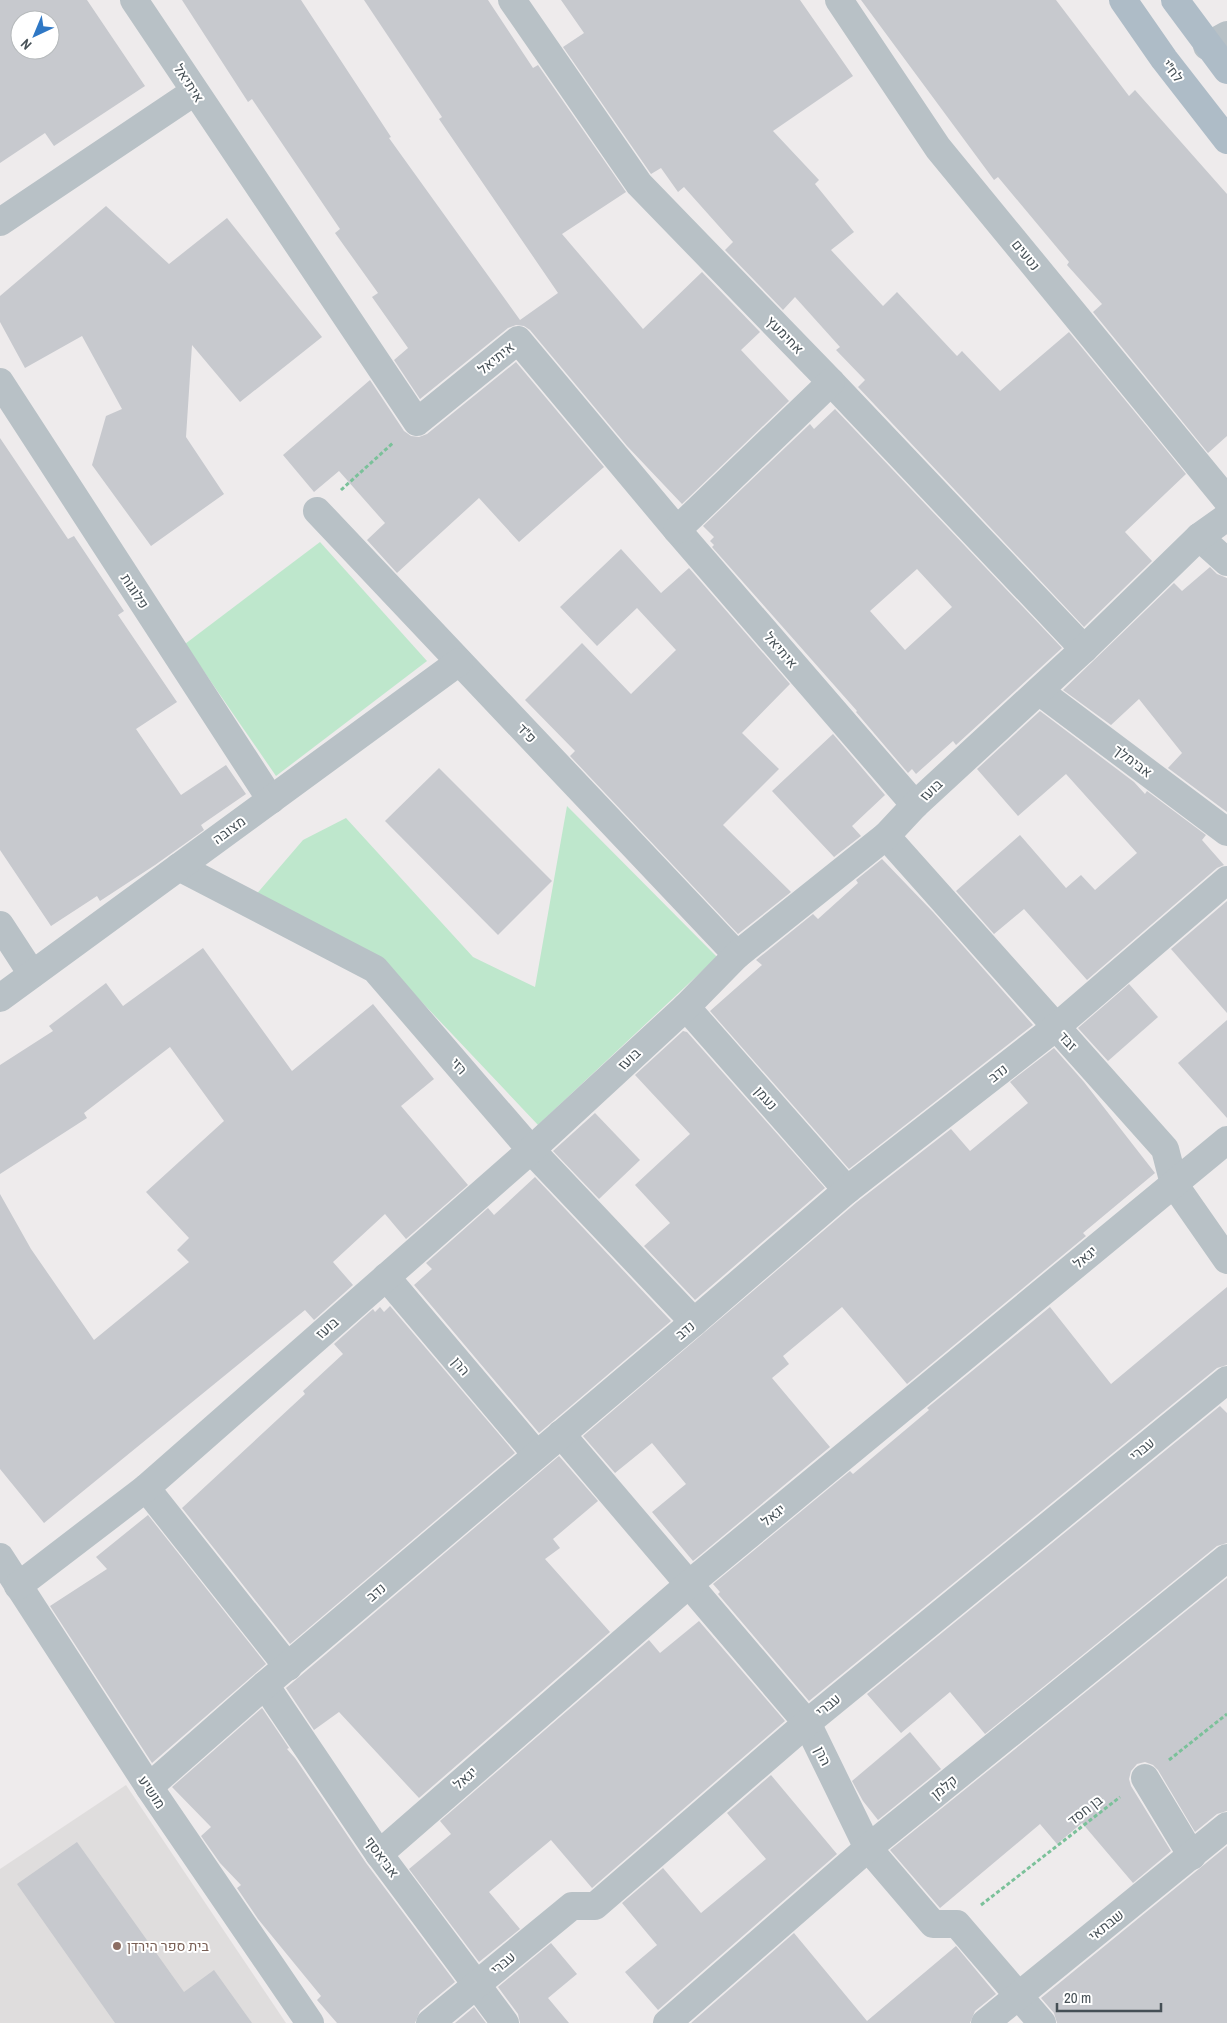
<svg xmlns="http://www.w3.org/2000/svg" width="1227" height="2023" font-family="'Archivo Narrow',Heebo,sans-serif">
	<rect width="100%" height="100%" fill="#eeebec"/>
	<path fill="#dfdddd" d="M126 1785 286 2023H0V1869Z"/>
	<g fill="#bee7cc">
		<path d="M320 542 427 661 276 776 185 644Z"/>
		<path d="M567 806 717 957 538 1125 383 961 254 897 303 840 346 818 473 957 535 987Z"/>
	</g>
	<g fill="#c7c9ce" fill-rule="evenodd">
		<path d="M0 0H87L145 86 54 146 45 133 0 163ZM20 20H50V50H20Z"/>
		<path d="M182 0H301L391 137 389 138 520 320 558 293 439 119 442 117 364 0H488L533 68 538 65 626 192 562 234 643 329 702 272 760 332 741 350 789 401 682 504 627 446 530 330 524 326 516 325 508 328 420 399 394 360 408 348 372 297 378 293 335 233 340 229 252 99 248 102Z"/>
		<path d="M561 0H800L853 76 773 131 819 180 815 184 854 232 831 250 883 306 897 292 957 356 962 351 1000 391 1069 332 1186 474 1125 532 1152 561 1084 627 858 387 865 380 836 350 840 347 795 297 783 310 725 250 733 242 684 187 678 192 661 168 651 174 563 47 584 33Z"/>
		<path d="M861 0H1056L1129 96 1135 90 1227 194V436L1208 453 1093 312 1102 304 1067 265 1069 262 998 177 994 180Z"/>
		<path d="M106 206 169 264 227 218 322 337 240 402 192 345 186 437 224 494 151 546 92 465 106 416 122 409 82 336 25 368 0 322V296Z"/>
		<path d="M516 362 604 467 519 542 479 498 397 573 367 540 385 523 339 471 314 492 283 455 370 380 404 431 411 436 419 437 427 434Z"/>
		<path d="M835 409 1062 648 956 745 953 741 916 774 912 769 908 773 856 712 857 711 712 547 714 545 710 541 714 537 703 526 810 424 814 429ZM917 569 952 607 905 650 870 611Z"/>
		<path d="M0 438 68 539 74 536 124 611 118 615 177 702 136 729 181 795 226 765 246 794 201 825 204 830 155 865 100 901 97 896 51 926 0 850Z"/>
		<path d="M621 549 661 593 689 568 790 684 742 733 779 769 723 825 791 892 738 934 570 756 575 751 525 700 582 643 631 694 676 650 637 608 597 646 560 607Z"/>
		<path d="M1210 567 1217 574 1227 578V812L1168 768 1182 753 1139 699 1111 725 1063 690 1174 583 1182 591Z"/>
		<path d="M1040 711 1134 782 1145 794 1147 791 1206 835 1202 840 1224 865 1217 868 1087 980 1024 909 994 934 956 891 1020 835 1066 888 1081 875 1095 890 1137 853 1066 774 1018 816 977 769Z"/>
		<path d="M833 734 885 795 852 826 861 836 834 857 772 791Z"/>
		<path d="M439 768 552 881 498 935 385 821Z"/>
		<path d="M882 859 933 912 1033 1025 849 1169 710 1011 762 965 756 960 813 914 818 919 858 883 856 880Z"/>
		<path d="M1227 901V1013L1171 949Z"/>
		<path d="M203 948 292 1071 373 1004 434 1079 401 1106 468 1185 406 1239 385 1214 333 1262 353 1285 314 1320 305 1310 44 1523 0 1469V1194L31 1249 94 1340 189 1262 177 1250 189 1238 146 1192 224 1121 170 1047 84 1113 87 1118 0 1174V1065L53 1031 49 1026 106 983 123 1006Z"/>
		<path d="M1129 984 1158 1017 1108 1061 1078 1028Z"/>
		<path d="M1227 1020V1118L1178 1063Z"/>
		<path d="M683 1031 687 1032 825 1188 695 1300 644 1246 670 1223 635 1185 690 1134 635 1075Z"/>
		<path d="M1054 1048 1084 1082 1155 1173 1083 1233 1086 1236 907 1384 842 1307 783 1356 789 1364 772 1378 830 1447 693 1561 652 1512 686 1484 652 1443 615 1473 583 1436 857 1202 951 1129 970 1151 1028 1103 1010 1082Z"/>
		<path d="M595 1113 640 1160 599 1199 553 1151Z"/>
		<path d="M535 1177 671 1321 539 1433 414 1285 432 1269 426 1263 488 1208 494 1215Z"/>
		<path d="M1227 1287V1365L1217 1368 809 1701 718 1594 720 1592 713 1584 850 1471 853 1474 929 1410 927 1408 1050 1307 1111 1384Z"/>
		<path d="M390 1306 515 1453 290 1644 182 1508 305 1394 303 1391 343 1354 334 1344 373 1309 375 1312 380 1307 384 1312Z"/>
		<path d="M1220 1406 1227 1413V1543L1217 1546 985 1734 950 1692 901 1733 867 1694Z"/>
		<path d="M559 1456 598 1501 553 1539 560 1548 545 1559 610 1632 419 1798 339 1712 314 1730 286 1688Z"/>
		<path d="M148 1515 266 1664 152 1763 50 1606 107 1569 96 1557Z"/>
		<path d="M1227 1578V1811L1217 1814 1195 1832 1158 1770 1153 1765 1145 1762 1137 1764 1131 1771 1129 1779 1131 1786 1171 1851 1133 1883 1082 1823 1057 1844 1040 1824 940 1908 890 1850Z"/>
		<path d="M699 1621 785 1721 592 1888 551 1840 489 1892 520 1929 479 1962 409 1869 451 1834 440 1821 649 1640 660 1653Z"/>
		<path d="M262 1708 289 1748 287 1749 295 1758 366 1863 455 1982 420 2011 415 2023H337L317 2000 321 1996 258 1919 237 1888 241 1885 220 1863 201 1836 211 1827 172 1787Z"/>
		<path d="M910 1732 941 1769 878 1820 863 1801 852 1781Z"/>
		<path d="M771 1775 837 1854 658 2010 625 1972 657 1945 622 1903 663 1868 701 1913 766 1859 727 1813Z"/>
		<path d="M77 1842 184 1992 214 1970 252 2023H115L17 1884Z"/>
		<path d="M1227 1846V2023H1057L1054 2013 1041 1998Z"/>
		<path d="M794 1933 867 2021 956 1946 996 1994 975 2011 970 2023H691Z"/>
		<path d="M551 1943 577 1974 548 1998 569 2023H520L518 2014 498 1987Z"/>
		<path d="M474 2007 486 2023H455Z"/>
	</g>
	<g fill="none" stroke-linecap="round" stroke-linejoin="round">
		<g stroke="#7bc19a" stroke-width="3" stroke-dasharray="4 2.5" stroke-linecap="butt">
			<path d="M341 490 394 442"/>
			<path d="M1169 1760 1227 1714"/>
			<path d="M981 1905 1120 1797"/>
		</g>
		<g stroke="#b8c1c6" stroke-width="28">
			<path d="M134 0 417 422 518 340 677 530 915 805"/>
			<path d="M512 0 639 184 831 382 1084 649"/>
			<path d="M839 0 938 148 1227 500"/>
			<path d="M1207 46 1227 35"/>
			<path d="M0 222 194 92"/>
			<path d="M0 382 271 800"/>
			<path d="M317 511 737 955"/>
			<path d="M677 530 831 382"/>
			<path d="M1199 537 1227 562"/>
			<path d="M1039 691 1227 832"/>
			<path d="M886 836 1165 1149 1174 1184 1227 1260"/>
			<path d="M179 867 375 969 531 1150 694 1322"/>
			<path d="M0 925 32 974"/>
			<path d="M0 998 459 662"/>
			<path d="M686 1007 847 1190"/>
			<path d="M386 1277 536 1454"/>
			<path d="M561 1434 807 1723 868 1848 933 1924H957L1042 2023"/>
			<path d="M146 1488 288 1667"/>
			<path d="M0 1557 149 1787 310 2023"/>
			<path d="M18 1586 146 1488 531 1150 686 1007 737 955 886 836 915 805 1084 649 1199 537 1227 517"/>
			<path d="M265 1685 379 1854 505 2023"/>
			<path d="M1145 1778 1192 1856"/>
			<path d="M149 1787 265 1685 694 1322 847 1190 1056 1027 1227 880"/>
			<path d="M379 1854 688 1585 1227 1140"/>
			<path d="M430 2023 572 1906H595L807 1723 1227 1380"/>
			<path d="M667 2023 868 1848 1227 1558"/>
			<path d="M985 2023 1227 1826"/>
		</g>
		<g stroke="#aebcc7" stroke-width="28">
			<path d="M1123 0 1164 59 1227 140"/>
			<path d="M1175 0 1227 70"/>
		</g>
	</g>
	<circle fill="#8d6e63" stroke="#fff" stroke-width="2" cx="117" cy="1946" r="5"/>
	<g text-anchor="middle" stroke-width="4" stroke-linejoin="round" paint-order="stroke">
		<g font-size="14" fill="#465056" stroke="#fff">
			<text transform="translate(1173 71) rotate(52)" y="5">לח"י</text>
			<text transform="translate(189 83) rotate(57)" y="5">איתיאל</text>
			<text transform="translate(1026 255) rotate(51)" y="5">נטעים</text>
			<text transform="translate(785 335) rotate(46)" y="5">אחימעץ</text>
			<text transform="translate(496 358) rotate(-39)" y="5">איתיאל</text>
			<text transform="translate(135 591) rotate(57)" y="5">פלוגות</text>
			<text transform="translate(781 650) rotate(49)" y="5">איתיאל</text>
			<text transform="translate(527 733) rotate(46)" y="5">פ"ד</text>
			<text transform="translate(1133 761) rotate(37)" y="5">אבימלך</text>
			<text transform="translate(931 790) rotate(-43)" y="5">בועז</text>
			<text transform="translate(229 830) rotate(-36)" y="5">מצובה</text>
			<text transform="translate(1068 1041) rotate(48)" y="5">זבד</text>
			<text transform="translate(629 1059) rotate(-43)" y="5">בועז</text>
			<text transform="translate(459 1066) rotate(49)" y="5">רזי</text>
			<text transform="translate(998 1073) rotate(-38)" y="5">נדב</text>
			<text transform="translate(766 1098) rotate(49)" y="5">נעמן</text>
			<text transform="translate(1085 1257) rotate(-40)" y="5">יגאל</text>
			<text transform="translate(327 1328) rotate(-41)" y="5">בועז</text>
			<text transform="translate(685 1330) rotate(-40)" y="5">נדב</text>
			<text transform="translate(461 1366) rotate(50)" y="5">הרן</text>
			<text transform="translate(1142 1449) rotate(-39)" y="5">עברי</text>
			<text transform="translate(773 1515) rotate(-39)" y="5">יגאל</text>
			<text transform="translate(376 1592) rotate(-41)" y="5">נדב</text>
			<text transform="translate(828 1705) rotate(-39)" y="5">עברי</text>
			<text transform="translate(823 1756) rotate(64)" y="5">הרן</text>
			<text transform="translate(465 1778) rotate(-41)" y="5">יגאל</text>
			<text transform="translate(944 1787) rotate(-39)" y="5">קלמן</text>
			<text transform="translate(152 1792) rotate(56)" y="5">מושיע</text>
			<text transform="translate(1085 1810) rotate(-38)" y="5">בן חסד</text>
			<text transform="translate(382 1857) rotate(54)" y="5">אביאסף</text>
			<text transform="translate(1106 1925) rotate(-39)" y="5">שבתאי</text>
			<text transform="translate(503 1963) rotate(-40)" y="5">עברי</text>
		</g>
		<g font-size="14" fill="#785e54" stroke="#fff" text-anchor="start">
			<text x="127" y="1951">בית ספר הירדן</text>
		</g>
	</g>
	<g transform="translate(35 35) rotate(224)"><circle r="24" fill="#ffffff" stroke="#b5b9bb"/>
	<path d="M0-4L9 19L0 12L-9 19Z" fill="#2f78c5"/>
	<text y="-8" font-size="14" font-weight="bold" text-anchor="middle" fill="#465056">N</text>
	</g>
	<path d="M1057 2003v8h104v-8" fill="none" stroke="#465056" stroke-width="2.5"/>
	<text x="1064" y="2003" font-size="15" fill="#465056" stroke="#ffffff" stroke-width="4" paint-order="stroke">20 m</text>
</svg>
